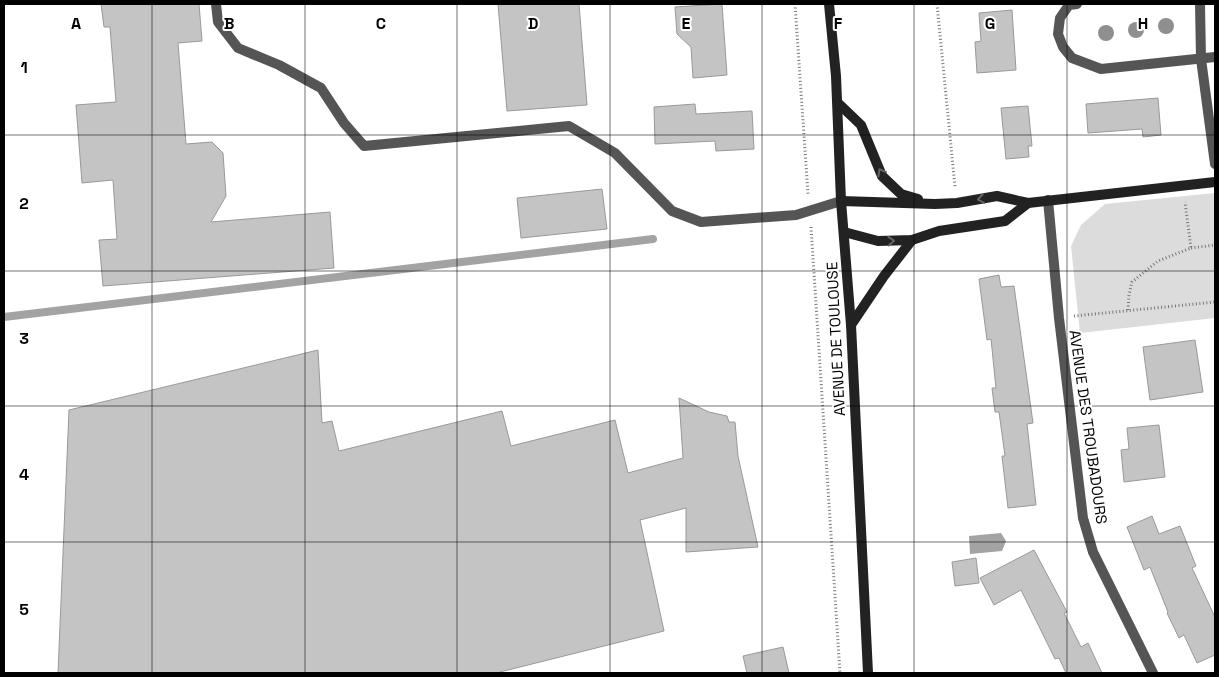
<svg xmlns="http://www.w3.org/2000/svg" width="1219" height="677" font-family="'Space Grotesk',sans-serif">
	<rect width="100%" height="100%" fill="#fff"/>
	<path fill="#dcdcdc" d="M1215 193V318L1080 333 1071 246 1081 225 1105 204Z"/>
	<path fill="#a3a3a3" d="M1001 533 1006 541 1002 551 970 554 969 536Z"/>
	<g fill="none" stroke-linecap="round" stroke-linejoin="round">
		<path stroke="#a3a3a3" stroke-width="8" d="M4 317 653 239"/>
	</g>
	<g fill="#c4c4c4" stroke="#999">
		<path d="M101 4H199L202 41 178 43 186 144 212 142 223 153 226 196 211 222 330 212 334 268 103 286 99 240 117 239 113 180 82 183 76 105 116 102 110 27H104Z"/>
		<path d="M498 4H579L587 105 507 111Z"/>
		<path d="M722 4 727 75 693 78 691 47 677 34 675 7Z"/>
		<path d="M1012 10 1016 70 977 73 975 42 981 41 979 13Z"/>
		<path d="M1158 98 1161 135 1143 137 1142 129 1088 133 1086 104Z"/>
		<path d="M695 104 696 114 752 111 754 149 716 151 715 141 655 144 654 107Z"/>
		<path d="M1028 106 1032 146H1028L1029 157 1006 159 1001 108Z"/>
		<path d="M602 189 607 229 521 238 517 198Z"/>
		<path d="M999 275 1001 287 1014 286 1033 423 1027 424 1036 505 1008 508 1002 456H1005L999 412H995L992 388H996L991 339 987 340 979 279Z"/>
		<path d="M1195 340 1203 392 1150 400 1143 347Z"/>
		<path d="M318 350 322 423 332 421 339 451 502 411 511 446 615 420 628 473 683 458 679 398 709 412 727 416 729 422H735L738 456 758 547 686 552V508L640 520 664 631 496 673H58L69 410Z"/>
		<path d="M1159 425 1165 477 1124 482 1121 450 1129 449 1127 428Z"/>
		<path d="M1152 516 1159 534 1180 526 1196 566 1192 568 1215 617V655L1197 663 1184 635 1179 638 1167 613 1168 612 1150 567 1144 570 1127 527Z"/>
		<path d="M1034 550 1067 612 1064 613 1081 647 1088 643 1102 673H1066L1059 658 1055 659 1021 590 994 605 980 578Z"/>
		<path d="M976 558 979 583 955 586 952 562Z"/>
		<path d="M783 647 789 673H747L743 656Z"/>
	</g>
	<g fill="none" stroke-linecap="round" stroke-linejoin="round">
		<g stroke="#777" stroke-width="3" stroke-dasharray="1 2.5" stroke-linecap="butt">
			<path d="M795 4 808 194"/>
			<path d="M937 4 955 187"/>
			<path d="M811 227 840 673"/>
			<path d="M1191 248 1215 245"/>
			<path d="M1128 310 1129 295 1132 282 1158 261 1191 248 1185 202"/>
			<path d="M1074 316 1215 302"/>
		</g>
		<path stroke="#555" stroke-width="10" d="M216 4 218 22 238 48 279 65 321 88 344 123 364 146 569 126 615 153 672 211 701 222 796 215 841 201"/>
		<g stroke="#555" stroke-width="10">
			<path d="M1077 4 1069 5 1060 18 1058 34 1063 47 1072 58 1101 69 1215 57"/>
			<path d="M1200 4 1201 59 1215 164"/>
			<path d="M1048 200 1059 318 1083 518 1093 552 1153 673"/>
		</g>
		<g stroke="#222" stroke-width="10">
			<path d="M829 4 836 76 841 201 851 325 868 673"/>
			<path d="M838 103 861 125 882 176 901 194 918 199"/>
			<path d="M841 201 935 204 957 203 997 196 1028 203 1215 182"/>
			<path d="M844 232 878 241 912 240 939 231 1005 221 1028 203"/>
			<path d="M851 325 884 276 912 240"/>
		</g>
	</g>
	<g fill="#8f8f8f">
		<circle cx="1166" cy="26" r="8"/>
		<circle cx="1136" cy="30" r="8"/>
		<circle cx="1106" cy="33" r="8"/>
	</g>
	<defs><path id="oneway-chevron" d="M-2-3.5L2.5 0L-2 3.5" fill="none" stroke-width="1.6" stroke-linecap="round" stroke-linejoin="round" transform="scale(1.25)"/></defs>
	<g stroke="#646464">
		<use href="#oneway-chevron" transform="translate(881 172) rotate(-119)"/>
		<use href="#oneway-chevron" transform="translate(981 199) rotate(170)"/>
		<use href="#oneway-chevron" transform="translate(891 241) rotate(-3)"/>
	</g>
	<path fill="none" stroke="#000" stroke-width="1" stroke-opacity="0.55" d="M152 4V673M305 4V673M457 4V673M610 4V673M762 4V673M914 4V673M1067 4V673M4 135H1215M4 271H1215M4 406H1215M4 542H1215"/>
	<g text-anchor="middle" stroke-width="4" stroke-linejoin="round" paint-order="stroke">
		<g font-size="15" fill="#000" stroke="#fff">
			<text transform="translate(836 339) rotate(-93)" y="5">AVENUE DE TOULOUSE</text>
			<text transform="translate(1088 427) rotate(82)" y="5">AVENUE DES TROUBADOURS</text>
		</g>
	</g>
	<g font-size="16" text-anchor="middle" font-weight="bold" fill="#000" stroke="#fff" stroke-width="4" stroke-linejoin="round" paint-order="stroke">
		<text x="76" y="29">A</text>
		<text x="229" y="29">B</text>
		<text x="381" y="29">C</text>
		<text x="533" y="29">D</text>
		<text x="686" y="29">E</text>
		<text x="838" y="29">F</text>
		<text x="990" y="29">G</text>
		<text x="1143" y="29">H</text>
		<text x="24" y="73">1</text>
		<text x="24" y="209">2</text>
		<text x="24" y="344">3</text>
		<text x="24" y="480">4</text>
		<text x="24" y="615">5</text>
	</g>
	<rect width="1219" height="677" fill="none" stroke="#000000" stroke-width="10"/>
</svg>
